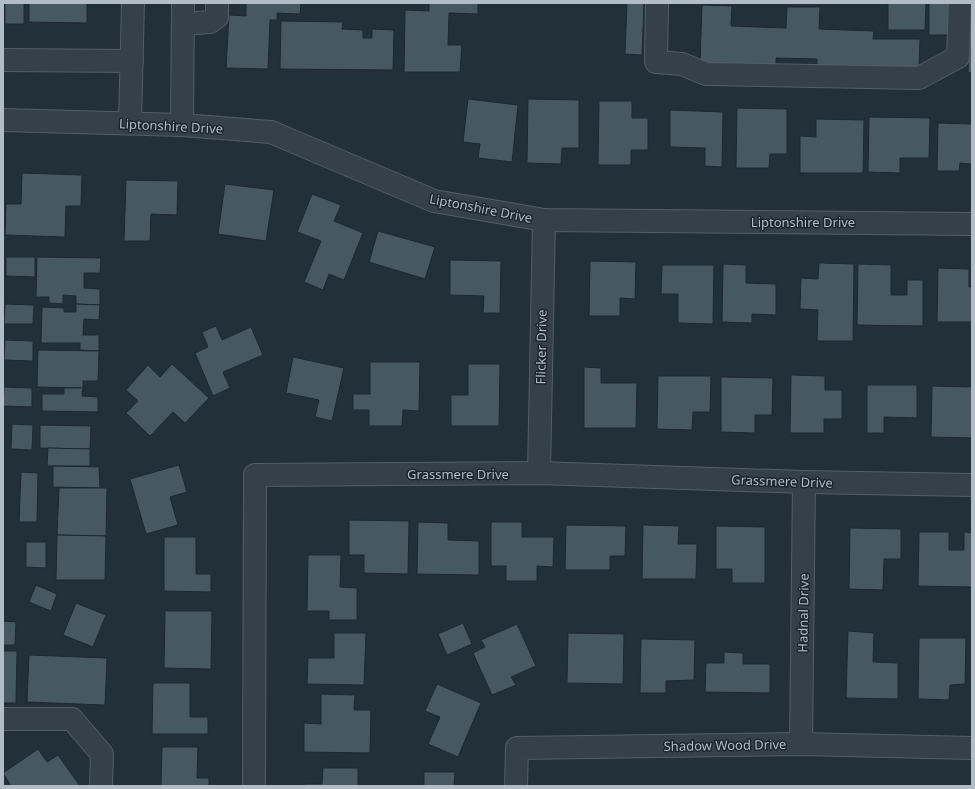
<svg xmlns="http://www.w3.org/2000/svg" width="975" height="789" font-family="'Noto Sans',sans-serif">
	<rect width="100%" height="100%" fill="#22303a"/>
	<g fill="#485863" stroke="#1d2831">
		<rect x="5" y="3" width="19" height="21"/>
		<path d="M29 3H87V23L29 22Z"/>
		<path d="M246 3H301L300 14 277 13V20H270L268 69 226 68 229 15 246 16Z"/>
		<path d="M429 3H478V14L449 13 448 45H462L460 72H404L405 10 429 11Z"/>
		<path d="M627 3H644L642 55 625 54Z"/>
		<path d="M888 3H926L925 30H888Z"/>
		<path d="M929 3H950L949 35H929Z"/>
		<path d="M971 3H972V73L968 72Z"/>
		<path d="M702 5 732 6 731 26 786 28 787 7H820L819 29 874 31 873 39H920L919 69 817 66V59L776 58V65L700 63Z"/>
		<path d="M281 21 343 22 342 29 363 30V38H372V29L394 30 393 70 280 69Z"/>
		<path d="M468 99 518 105 512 162 478 158 480 144 463 142Z"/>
		<path d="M528 99 579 100V148H562L561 164 527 163Z"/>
		<path d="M599 101H632V118H648V150H631V165H598Z"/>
		<path d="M737 108 787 109V154H770L769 168H736Z"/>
		<path d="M670 110 723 112 722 167 705 166V148L670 147Z"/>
		<path d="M869 117 930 118 929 158H900V173L868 172Z"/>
		<path d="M816 119 864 120 863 173H800V136L816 137Z"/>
		<path d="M938 123 972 124V164L960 163 959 171H937Z"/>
		<path d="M22 173 82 175 81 206H66L65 237 5 235 6 204H21Z"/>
		<path d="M126 180 178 181 177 215 151 214 150 241H124Z"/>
		<path d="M225 184 274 190 266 241 218 234Z"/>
		<path d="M312 194 341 205 334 221 363 233 344 280 329 274 323 290 304 282 321 241 297 232Z"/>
		<path d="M378 231 435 247 425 279 369 262Z"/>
		<path d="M6 257H35V277L6 276Z"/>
		<path d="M37 257 101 258 100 273H84V288L100 289V305L76 304V296L63 295V304L49 303V297H36Z"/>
		<path d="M450 260 501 261 500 313H483L484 296 450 295Z"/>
		<path d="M590 261 636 262 635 299 620 298V316H589Z"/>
		<path d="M819 263 854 264 853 341H817L818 310 800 309 801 278 818 279Z"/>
		<path d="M723 264 746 265V283L776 284V315L752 314V323L722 322Z"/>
		<path d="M858 264 891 265V295H907V280H923V326L857 325Z"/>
		<path d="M662 265H714L713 324 678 323V294H661Z"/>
		<path d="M938 268 969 269V287H972V322H937Z"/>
		<path d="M5 304 34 305 33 324H4Z"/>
		<path d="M76 304 100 305 99 320 84 319 83 335H99V351L80 350V343H41L42 307 64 308V312H76Z"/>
		<path d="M216 326 222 340 251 327 263 355 223 372 230 388 213 396 195 353 208 347 202 332Z"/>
		<path d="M5 340 33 341V361L4 360Z"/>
		<path d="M38 350 99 351 98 381H83V388L37 387Z"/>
		<path d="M293 357 344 368 332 421 315 417 319 400 286 393Z"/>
		<path d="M370 362H420L419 411 403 410 402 426H369V410H353V394H370Z"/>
		<path d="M172 364 209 398 185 423 173 412 150 436 126 413 138 401 126 390 148 365 160 377Z"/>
		<path d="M468 364H500L499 426H451V395H468Z"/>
		<path d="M584 367 601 368V383H637L636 428H584Z"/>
		<path d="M791 375 825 376V390H842V419H824V433H790Z"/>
		<path d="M658 376H711L710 412H693L692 430 657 429Z"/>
		<path d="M721 377 773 378 772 415H755V433L721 432Z"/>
		<path d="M867 385H917V418L884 417V433H867Z"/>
		<path d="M932 386 972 387V438L931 437Z"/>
		<path d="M4 387 32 388V407L3 406Z"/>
		<path d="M64 388H83L82 396 98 397V412L42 411V394H64Z"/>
		<path d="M12 424 33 425 32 450 11 449Z"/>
		<path d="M40 425 91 426 90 449 40 448Z"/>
		<path d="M48 448 90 449V466H47Z"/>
		<path d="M179 465 187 492 170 497 178 525 146 534 130 479Z"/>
		<path d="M53 466 99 467 100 488 53 487Z"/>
		<path d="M21 472 38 473 37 522H19Z"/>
		<path d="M59 488H107L106 536 57 535Z"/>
		<path d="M349 520 409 521 408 574 364 573V555H349Z"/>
		<path d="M418 522 448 523V540L479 541V575L417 574Z"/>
		<path d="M491 522H522V537H554L553 567 537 566V581H506V566H491Z"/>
		<path d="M566 525 626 526 625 556H610V570H565Z"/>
		<path d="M643 525 679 526 678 544H697L696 579H642Z"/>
		<path d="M716 526 765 527V583H732V569H716Z"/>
		<path d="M850 528 901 529V559H884L883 590 849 589Z"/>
		<path d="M919 532H949V550H964V532L972 533V587L918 586Z"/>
		<path d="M57 535 106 536 105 580H56Z"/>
		<path d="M164 537H196V574H211V592L164 591Z"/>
		<path d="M26 542H46V568L26 567Z"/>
		<path d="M308 555H341L340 587 357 588V620H329V611H307Z"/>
		<path d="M36 585 57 594 51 611 29 602Z"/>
		<path d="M76 603 106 615 93 647 63 635Z"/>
		<path d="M165 611H212L211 669 164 668Z"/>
		<path d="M3 621 16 622 15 645H3Z"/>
		<path d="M463 623 472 644 447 655 438 634Z"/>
		<path d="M517 624 536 666 511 677 516 685 492 695 473 653 485 647 481 640Z"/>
		<path d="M848 631 874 633 873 662 898 663V699L846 698Z"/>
		<path d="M334 633H366L364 685 307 684 308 658H334Z"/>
		<path d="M568 633 624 634 623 684 567 683Z"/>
		<path d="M919 638H966L965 684 950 685 949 700 918 699Z"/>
		<path d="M641 639 695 640 694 680 666 681V693H640Z"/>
		<path d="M3 651H17L16 703H3Z"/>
		<path d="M724 652 743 653V664H770V693L705 692 706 663H724Z"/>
		<path d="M29 655 107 658 105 705 27 702Z"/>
		<path d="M153 683H190V717H208V734H152Z"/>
		<path d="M437 684 481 703 458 757 428 744 440 717 425 711Z"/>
		<path d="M321 694 355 695 354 710H371L370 753 304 752V723L321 724Z"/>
		<path d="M162 747H198L197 778H209V786H161Z"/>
		<path d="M38 749 47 762 58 755 80 786H11L3 773Z"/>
		<path d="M323 768H358V786H305V784H322Z"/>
		<path d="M424 772H455L454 786H424Z"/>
	</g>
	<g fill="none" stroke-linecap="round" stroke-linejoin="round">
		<g stroke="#535f68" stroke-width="24">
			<g id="minor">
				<path d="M657 3 656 62 682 64 706 74 919 78 958 57 960 3"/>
				<path d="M183 24 210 22 217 17V3"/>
				<path d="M3 60 132 61"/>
				<path d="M3 120 182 125 271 132 434 201 544 220 972 224"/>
				<path d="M130 123 133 3"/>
				<path d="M182 125 183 3"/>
				<path d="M539 473 544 220"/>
				<path d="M3 719H72L102 754 101 786"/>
				<path d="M801 744 804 482"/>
				<path d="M254 786 255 475 539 473 804 482 972 485"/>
				<path d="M516 786 517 748 801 744 972 748"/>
			</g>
		</g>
		<use href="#minor" stroke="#35414a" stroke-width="22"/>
	</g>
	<g text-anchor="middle" stroke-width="3" stroke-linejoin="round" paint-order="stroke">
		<g font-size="13" fill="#b0bcc6" stroke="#1b262f">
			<text transform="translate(171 126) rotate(3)" y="5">Liptonshire Drive</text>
			<text transform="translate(481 208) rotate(11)" y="5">Liptonshire Drive</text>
			<text x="803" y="227">Liptonshire Drive</text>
			<text transform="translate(541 347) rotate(-89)" y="5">Flicker Drive</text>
			<text x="458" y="479">Grassmere Drive</text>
			<text transform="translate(782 481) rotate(2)" y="5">Grassmere Drive</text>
			<text transform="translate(803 613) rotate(-89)" y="5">Hadnal Drive</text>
			<text transform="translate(725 745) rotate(-1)" y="5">Shadow Wood Drive</text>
		</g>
	</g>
	<rect width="975" height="789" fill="none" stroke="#b0bcc6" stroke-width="8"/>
</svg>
